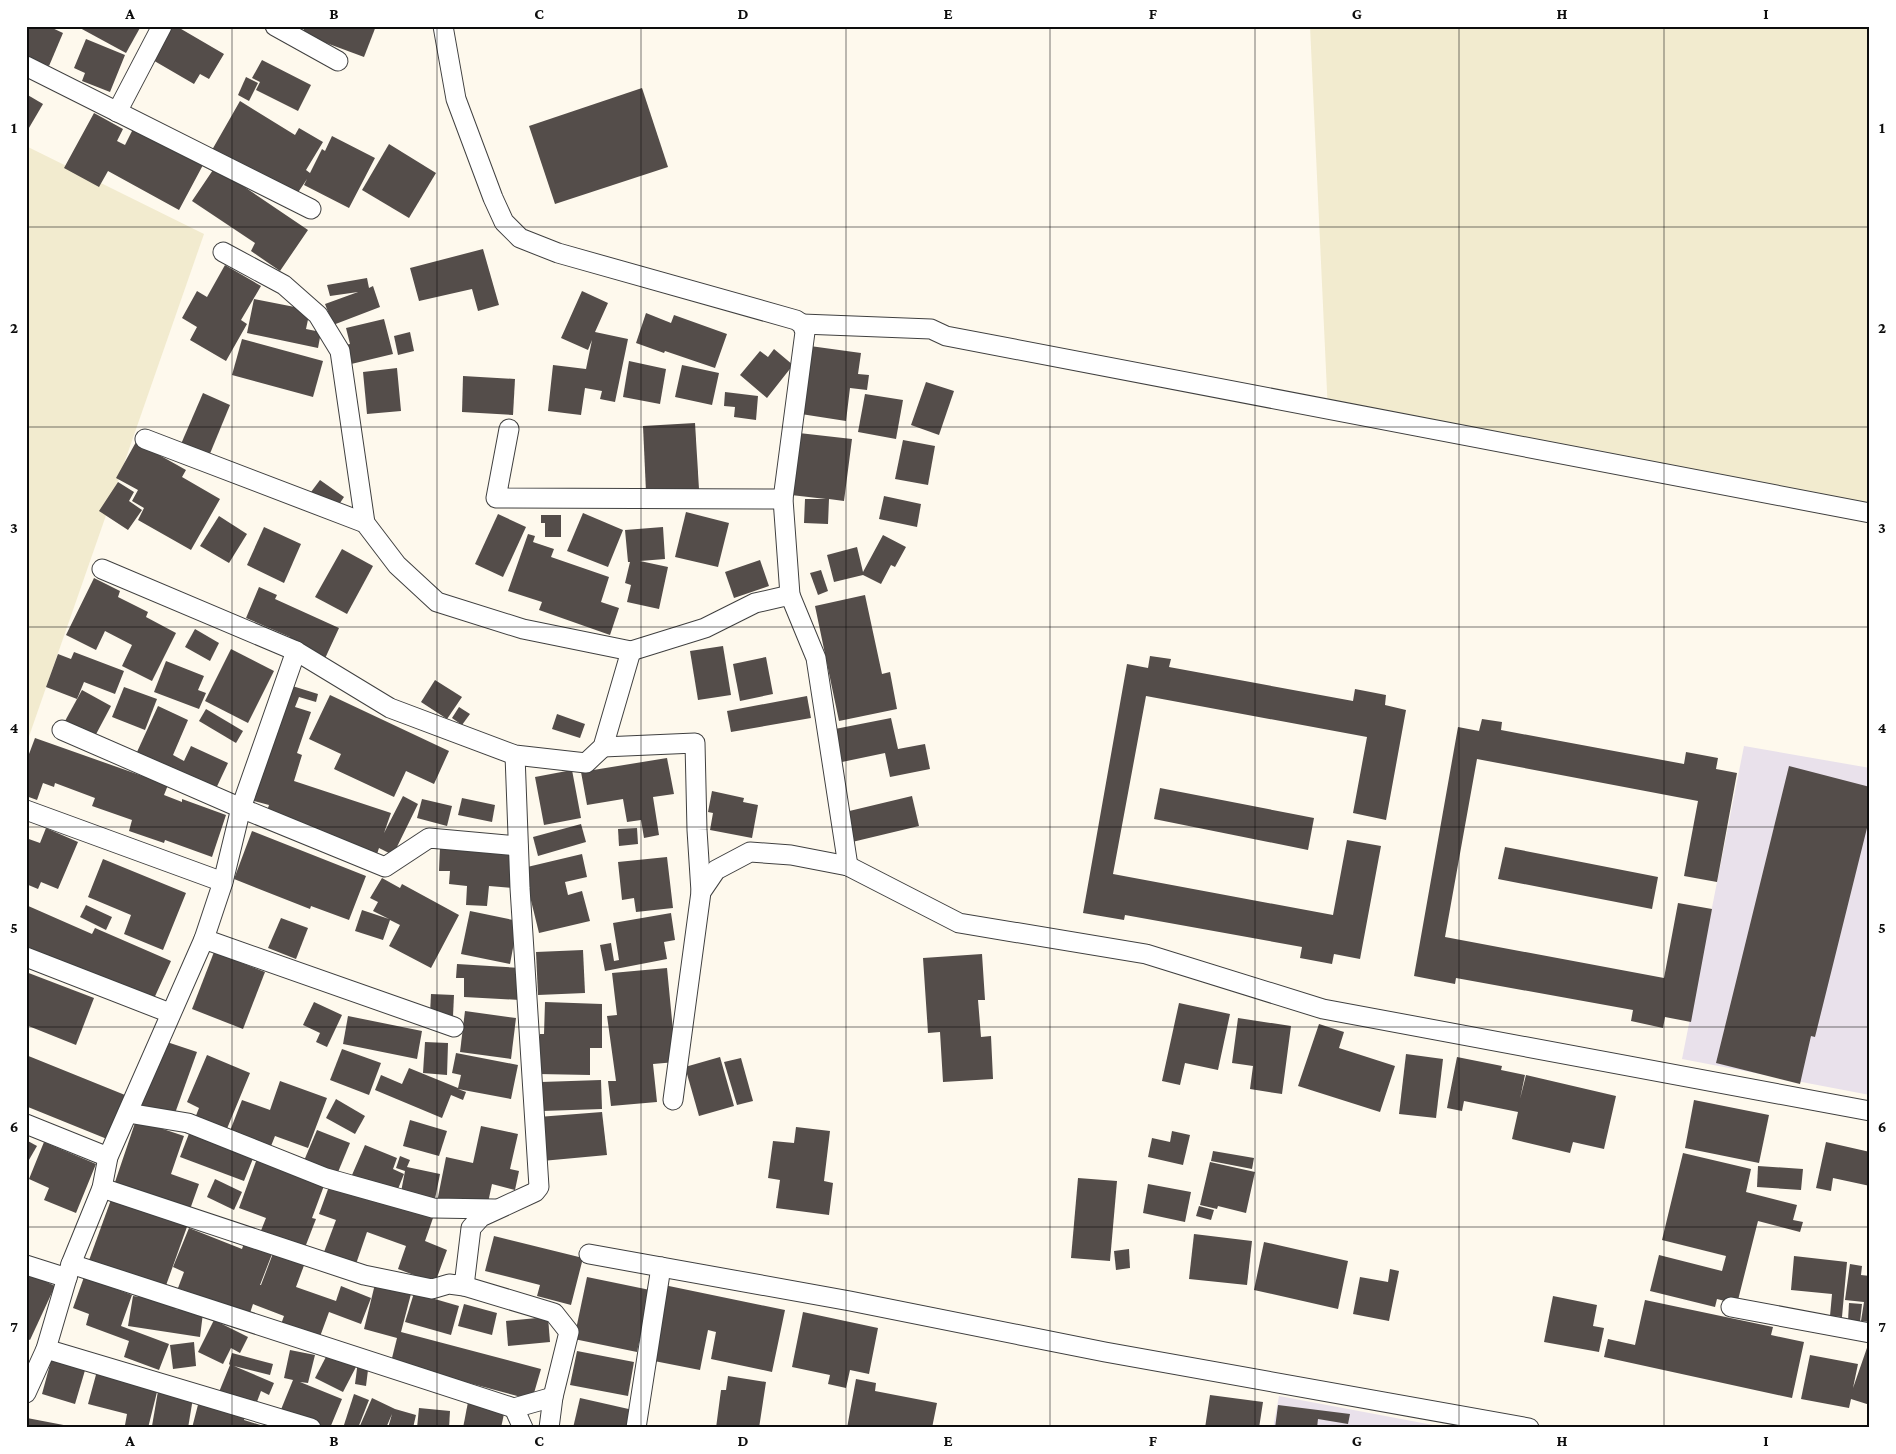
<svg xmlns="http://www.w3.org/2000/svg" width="1896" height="1454" font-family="'Crimson Pro',serif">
	<rect width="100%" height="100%" fill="#fef9ed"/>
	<g fill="#e9e1eb">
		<path d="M1744 746 1870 768V1095L1682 1059Z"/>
		<path d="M1279 1396 1449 1428H1273Z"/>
	</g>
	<g fill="#f2ebcf">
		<path d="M1310 26H1869L1870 518 1328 413Z"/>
		<path d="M26 146 204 234 26 745Z"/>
	</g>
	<g fill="#544d4a">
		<path d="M30 26H48L63 33 49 66 26 56V35Z"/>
		<path d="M80 26H141L126 53 80 28Z"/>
		<path d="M170 26H176L224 54 209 79 200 74 194 84 151 59Z"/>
		<path d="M305 26H376L364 57 302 34Z"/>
		<path d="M86 39 125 55 110 92 82 81 85 73 74 68Z"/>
		<path d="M262 60 311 85 298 111 256 90 260 82 252 78Z"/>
		<path d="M246 77 258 83 249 101 238 95Z"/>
		<path d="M642 88 668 167 555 204 529 126Z"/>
		<path d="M26 94 43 104 26 133Z"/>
		<path d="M240 101 295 135 299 128 323 142 306 170 310 173 322 149 325 151 332 136 375 158 349 208 304 185 307 179 293 200 212 150Z"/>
		<path d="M94 113 123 129 117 141 125 145 134 127 203 165 179 210 108 171 99 187 64 168Z"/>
		<path d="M389 144 436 173 409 218 362 190Z"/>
		<path d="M215 167 308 230 280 271 251 251 255 243 192 201Z"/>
		<path d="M483 249 499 305 478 311 472 289 419 301 410 268Z"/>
		<path d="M225 265 261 286 241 320 247 324 226 361 190 340 197 327 182 318 197 291 207 297Z"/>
		<path d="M367 278 369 288 373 286 380 307 333 325 325 304 358 292 330 296 327 285Z"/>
		<path d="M582 291 608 303 595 332 628 339 615 402 600 399 602 391 585 388 581 415 548 411 553 365 586 369 592 340 588 350 561 338Z"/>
		<path d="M254 299 310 310 306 329 321 332 318 348 247 333Z"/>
		<path d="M646 313 671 323 674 315 727 334 715 368 665 351 664 353 636 343Z"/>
		<path d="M384 319 393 354 347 365 342 346 350 344 346 328Z"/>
		<path d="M410 332 414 351 398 355 394 336Z"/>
		<path d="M242 339 323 361 313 397 232 375Z"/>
		<path d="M810 346 861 353 858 374 869 375 867 390 850 388 846 421 801 414Z"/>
		<path d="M774 349 793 365 767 398 740 375 760 351 768 357Z"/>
		<path d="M629 361 666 369 660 404 623 397Z"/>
		<path d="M682 365 719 373 712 405 675 397Z"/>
		<path d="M397 368 401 411 367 414 363 372Z"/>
		<path d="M463 376 515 379 513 415 462 412Z"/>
		<path d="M926 382 954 391 939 435 911 425Z"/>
		<path d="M725 392 758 396 756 420 734 417 735 407 724 406Z"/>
		<path d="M203 393 230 405 209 456 181 444Z"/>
		<path d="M865 394 903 400 896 439 858 432Z"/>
		<path d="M695 423 699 489 646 492 643 426Z"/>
		<path d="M799 433 852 439 844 501 829 499 828 524 804 523 805 499H826L791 495Z"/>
		<path d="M903 440 935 446 928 485 895 479Z"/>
		<path d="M136 442 186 470 182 477 220 499 191 550 138 520 144 508 132 501 138 490 116 478Z"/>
		<path d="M320 480 344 497 336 509 311 492Z"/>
		<path d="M118 482 134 492 129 501 142 510 128 530 99 511Z"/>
		<path d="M884 496 921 504 917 527 879 519Z"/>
		<path d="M686 512 729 523 718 567 675 557Z"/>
		<path d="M583 513 623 530 608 567 567 551Z"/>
		<path d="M498 514 526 527 503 577 475 564Z"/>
		<path d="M541 515H561V537H545V523H541Z"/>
		<path d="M219 516 247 534 229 563 200 546Z"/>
		<path d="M264 527 301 544 284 583 247 565Z"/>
		<path d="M663 527 665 559 640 561 668 567 659 609 627 602 631 585 625 583 630 562H628L625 530Z"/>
		<path d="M528 534 535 536 533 542 554 549 551 557 609 577 601 602 619 608 610 635 539 610 542 602 508 591Z"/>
		<path d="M883 535 906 547 895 567 891 565 881 584 863 575 834 582 827 555 857 547 863 572Z"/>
		<path d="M342 549 373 566 347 614 315 597Z"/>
		<path d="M760 560 769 586 734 598 725 572Z"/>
		<path d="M821 570 828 591 818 595 810 573Z"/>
		<path d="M94 578 120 591 118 597 148 612 146 617 176 633 152 681 122 666 132 645 105 631 96 650 66 635Z"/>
		<path d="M259 587 277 595 275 599 339 628 322 665 285 649 290 637 246 618Z"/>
		<path d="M865 595 882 674 890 672 897 709 839 721 815 606Z"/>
		<path d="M195 629 219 643 210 661 185 647Z"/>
		<path d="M723 646 731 695 698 700 690 651Z"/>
		<path d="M231 649 274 671 248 723 205 701Z"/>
		<path d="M74 652 124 671 115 694 84 682 77 699 46 687 58 654 71 659Z"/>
		<path d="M1150 656 1171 659 1169 667 1353 701 1355 689 1386 695 1385 705 1406 710 1386 820 1353 813 1367 737 1146 696 1113 874 1333 915 1347 840 1381 846 1360 959 1334 954 1332 964 1300 958 1302 947 1125 915 1124 920 1083 913 1127 664 1148 668Z"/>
		<path d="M766 657 773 694 740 701 733 664Z"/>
		<path d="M166 661 204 676 198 690 206 693 199 709 154 692Z"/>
		<path d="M435 680 462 697 447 719 421 702Z"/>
		<path d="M286 684 318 694 316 702 299 697 295 707 311 712 297 753 302 755 294 781 391 813 384 833 403 796 418 804 393 855 379 848 376 857 265 817 269 805 247 799Z"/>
		<path d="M124 687 157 699 145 730 112 717Z"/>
		<path d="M82 690 111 706 94 738 65 721Z"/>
		<path d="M330 695 449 751 434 784 406 771 394 797 334 769 341 754 309 739Z"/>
		<path d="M807 696 811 718 731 732 727 711Z"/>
		<path d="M158 706 188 720 173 755 184 761 191 746 228 763 213 795 137 752Z"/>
		<path d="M459 707 470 714 462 725 452 718Z"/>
		<path d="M206 709 243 731 236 743 199 721Z"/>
		<path d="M557 714 585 724 580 738 552 729Z"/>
		<path d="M891 718 898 749 925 744 930 769 890 777 885 753 842 762 835 729Z"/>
		<path d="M1482 719 1502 722 1501 730 1684 764 1686 752 1718 758 1716 769 1737 773 1717 882 1684 876 1698 801 1477 759 1445 937 1664 978 1678 903 1712 909 1691 1022 1665 1017 1663 1028 1631 1021 1633 1010 1456 978 1455 984 1414 976 1458 727 1479 731Z"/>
		<path d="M35 738 168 785 164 795 182 802V799L226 815 212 857 165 840 164 843 129 831 132 820 92 806 95 798 55 783 54 787 43 783 37 800 26 796V762Z"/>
		<path d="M667 758 674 794 653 797 659 835 644 838 641 820 627 822 623 799 587 805 581 772Z"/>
		<path d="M1789 766 1870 787V816L1815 1037 1811 1036 1800 1084 1716 1063Z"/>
		<path d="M572 770 581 818 544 825 535 777Z"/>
		<path d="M1160 788 1314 818 1308 850 1154 819Z"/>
		<path d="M712 791 744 798 743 802 758 805 752 838 710 830 713 813 708 812Z"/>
		<path d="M912 796 919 826 848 843 841 813Z"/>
		<path d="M462 798 495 805 492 822 458 815Z"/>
		<path d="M422 799 452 806 447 826 417 818Z"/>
		<path d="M581 824 586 842 538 856 533 837Z"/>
		<path d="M46 828 78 842 58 889 41 882 38 889 26 884V838L40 843Z"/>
		<path d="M637 828 638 844 619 846 618 829Z"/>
		<path d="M252 831 366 876 349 920 311 906 310 909 234 879Z"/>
		<path d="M440 846 516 852 513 888 489 886 487 906 466 905 467 886 449 884 450 871H439Z"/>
		<path d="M1505 847 1658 877 1652 909 1498 879Z"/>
		<path d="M582 854 587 877 565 882 568 895 582 891 590 921 539 933 523 868Z"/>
		<path d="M667 857 673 908 636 912 634 898 622 900 618 862Z"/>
		<path d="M103 859 186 893 163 950 124 934 131 915 88 897Z"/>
		<path d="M382 878 400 888 402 884 459 915 431 968 389 946 400 925 390 920 383 940 355 931 362 910 389 919 373 911 378 902 370 898Z"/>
		<path d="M26 905 92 934 95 928 171 961 152 1003 26 947Z"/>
		<path d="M86 905 112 917 106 930 80 917Z"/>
		<path d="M470 911 518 921 510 964 461 954Z"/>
		<path d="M671 913 675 940 664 942 667 959 605 971 600 945 611 943 614 961 619 960 613 923Z"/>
		<path d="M281 918 308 928 296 959 268 948Z"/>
		<path d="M583 950 585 993 538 995 536 952Z"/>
		<path d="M214 952 265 972 243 1029 192 1009Z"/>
		<path d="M982 954 985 1000H978L981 1037 991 1036 993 1079 943 1082 940 1032 928 1033 923 958Z"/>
		<path d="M457 964 521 968 520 1000 464 997V978H456Z"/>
		<path d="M667 968 676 1062 653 1064 657 1102 611 1106 608 1081H616L607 1016 617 1015 612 973Z"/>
		<path d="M26 972 94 998 76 1045 26 1025Z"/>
		<path d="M431 994 454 995 453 1016 430 1014Z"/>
		<path d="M314 1002 342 1015 327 1047 316 1042 320 1033 303 1025Z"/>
		<path d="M545 1002 602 1004V1048H590V1075L538 1074 540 1034H544Z"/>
		<path d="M1179 1003 1230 1014 1218 1070 1185 1063 1180 1085 1162 1081Z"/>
		<path d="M465 1011 516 1018 511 1059 460 1052Z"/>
		<path d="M348 1016 422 1031 417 1059 343 1044Z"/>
		<path d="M1238 1018 1291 1026 1282 1094 1250 1089 1253 1066 1232 1063Z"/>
		<path d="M1319 1024 1344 1032 1339 1048 1395 1066 1380 1112 1298 1086Z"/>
		<path d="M164 1041 197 1052 174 1116 141 1105Z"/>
		<path d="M425 1042 448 1043 447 1075 423 1073Z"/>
		<path d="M342 1049 381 1063 369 1095 330 1080Z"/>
		<path d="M456 1053 518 1065 511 1099 458 1089 466 1092 463 1100 451 1095 442 1118 375 1090 381 1075 402 1084 409 1068 458 1088 461 1075 452 1073Z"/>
		<path d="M1406 1054 1443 1059 1436 1118 1399 1114Z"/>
		<path d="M26 1055 125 1095 107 1139 28 1107 26 1112Z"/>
		<path d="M207 1055 250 1073 226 1131 195 1118 199 1108 187 1102Z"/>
		<path d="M720 1057 734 1106 699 1116 685 1067Z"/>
		<path d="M1457 1057 1502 1066 1501 1070 1525 1075 1520 1099 1526 1075 1616 1096 1604 1149 1573 1142 1570 1153 1512 1139 1518 1112 1464 1101 1462 1111 1447 1108Z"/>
		<path d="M741 1058 753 1101 737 1105 724 1062Z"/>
		<path d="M601 1080 602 1109 542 1111 541 1082Z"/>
		<path d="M280 1081 327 1098 308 1148 275 1136 271 1146 230 1131 242 1100 270 1110Z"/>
		<path d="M336 1099 365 1116 355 1134 326 1118Z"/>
		<path d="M1694 1100 1769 1115 1759 1163 1685 1148Z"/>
		<path d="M602 1112 607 1155 542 1161 538 1117Z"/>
		<path d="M136 1120 184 1136 171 1174 199 1184 188 1215 114 1185Z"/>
		<path d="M410 1120 447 1131 439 1156 403 1146Z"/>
		<path d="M481 1126 518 1134 510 1169 519 1171 515 1190 492 1184 486 1212 437 1202 446 1157 473 1163Z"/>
		<path d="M796 1127 830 1131 824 1181 833 1183 829 1215 776 1208 780 1180 768 1178 773 1141 794 1143Z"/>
		<path d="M317 1130 350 1143 336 1177 303 1163Z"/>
		<path d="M190 1131 254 1156 244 1181 180 1157Z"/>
		<path d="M1172 1131 1190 1135 1183 1165 1148 1157 1152 1138 1170 1142Z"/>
		<path d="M26 1140 37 1146 26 1165Z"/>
		<path d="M44 1142 96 1164 76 1213 44 1200 49 1188 29 1179Z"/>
		<path d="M1826 1142 1870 1152V1186L1833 1178 1831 1191 1816 1188Z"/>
		<path d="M365 1145 397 1158 393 1169 404 1174 396 1194 352 1175Z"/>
		<path d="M1213 1151 1254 1158 1252 1169 1211 1161Z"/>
		<path d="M259 1153 325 1183 312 1218 316 1219 304 1250 260 1233 266 1218 239 1208Z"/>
		<path d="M1683 1153 1751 1169 1746 1192 1797 1205 1793 1220 1803 1222 1800 1232 1758 1221 1737 1304 1717 1299 1715 1307 1650 1291 1659 1255 1722 1271 1726 1256 1662 1240Z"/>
		<path d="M400 1156 410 1160 407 1167 440 1174 435 1199 401 1192 405 1171 396 1168Z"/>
		<path d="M1210 1162 1255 1172 1246 1213 1218 1206 1217 1209 1200 1205Z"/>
		<path d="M1758 1166 1803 1169 1801 1190 1757 1187Z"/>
		<path d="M1078 1178 1117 1181 1110 1261 1071 1258Z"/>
		<path d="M215 1179 242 1192 234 1210 207 1197Z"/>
		<path d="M331 1181 433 1218 425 1241 447 1250 435 1283 398 1269 406 1246 367 1232 356 1264 324 1252 336 1220 319 1214Z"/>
		<path d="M1148 1184 1191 1192 1185 1222 1143 1213Z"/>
		<path d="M112 1197 188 1224 164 1291 88 1263Z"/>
		<path d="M1199 1206 1214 1210 1211 1220 1196 1216Z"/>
		<path d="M189 1228 242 1249 244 1243 272 1254 260 1285H261L275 1248 306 1260 296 1287 336 1301 341 1286 371 1298 361 1324 329 1312 318 1342 280 1327 284 1316 253 1304 249 1316 178 1288 184 1272 173 1267Z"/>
		<path d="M1194 1234 1252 1241 1247 1285 1189 1279Z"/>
		<path d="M494 1236 583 1258 571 1305 537 1296 540 1285 485 1271Z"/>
		<path d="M1264 1242 1348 1261 1338 1309 1254 1290Z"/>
		<path d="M1129 1249 1130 1268 1116 1270 1114 1251Z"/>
		<path d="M1794 1256 1847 1262 1842 1317 1830 1316 1832 1294 1791 1290Z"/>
		<path d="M1850 1264 1862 1266 1861 1275 1870 1276V1322L1861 1321 1864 1302 1845 1300Z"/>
		<path d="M1390 1269 1399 1271 1389 1321 1353 1314 1360 1277 1388 1282Z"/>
		<path d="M26 1272 55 1286 30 1340 26 1338Z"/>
		<path d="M84 1277 132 1295 121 1326 169 1344 159 1370 124 1357 129 1341 86 1325 89 1314 73 1308Z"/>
		<path d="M587 1277 650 1290 637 1352 574 1339Z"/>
		<path d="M375 1284 411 1294 401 1332 541 1369 532 1400 391 1362 397 1338 364 1329Z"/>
		<path d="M664 1285 785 1310 772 1372 711 1359 716 1332 708 1330 700 1370 649 1360Z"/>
		<path d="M414 1293 459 1306 451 1335 405 1322Z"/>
		<path d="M133 1296 176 1302 175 1309 203 1313 200 1337 128 1326Z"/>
		<path d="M1553 1296 1597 1305 1593 1326 1604 1328 1599 1352 1544 1342Z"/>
		<path d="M1645 1300 1773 1327 1771 1335 1804 1342 1792 1398 1604 1357 1608 1339 1635 1345Z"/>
		<path d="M1849 1303 1862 1304 1860 1322 1848 1321Z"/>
		<path d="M464 1304 497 1313 492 1335 458 1326Z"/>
		<path d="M803 1312 878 1328 869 1374 850 1370 846 1388 828 1384 830 1375 792 1367Z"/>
		<path d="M548 1317 550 1342 508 1346 506 1321Z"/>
		<path d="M214 1320 248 1337 240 1353 231 1348 223 1364 198 1352Z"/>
		<path d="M194 1342 196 1366 173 1369 170 1345Z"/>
		<path d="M1868 1345H1870V1405L1851 1399 1849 1408 1801 1399 1810 1355 1858 1364 1853 1388Z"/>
		<path d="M290 1350 315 1355 308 1383 300 1382 342 1399 330 1428H318L280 1412 293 1380 284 1378Z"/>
		<path d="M329 1351 357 1365 343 1392 315 1378Z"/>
		<path d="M577 1351 634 1362 628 1396 570 1385Z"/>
		<path d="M232 1353 273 1364 270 1375 234 1366 274 1383 269 1395 261 1391 255 1407 219 1392 230 1365 229 1364Z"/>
		<path d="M52 1357 86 1367 75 1404 42 1394Z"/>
		<path d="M358 1361 369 1362 366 1386 355 1384Z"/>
		<path d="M97 1371 158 1388 148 1428H135L125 1425 127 1414 88 1404Z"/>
		<path d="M728 1376 766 1382 759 1428H716L721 1390H726Z"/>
		<path d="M856 1379 876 1383 875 1391 937 1403 932 1428H847Z"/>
		<path d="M158 1391 193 1398 188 1428H164L152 1426Z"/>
		<path d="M354 1394 369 1400 358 1428H343Z"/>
		<path d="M1210 1395 1263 1402 1259 1428H1205Z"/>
		<path d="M200 1397 247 1410 244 1420 270 1428H192Z"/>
		<path d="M372 1398 395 1409 416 1415 413 1428H388L392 1414 386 1428H359Z"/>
		<path d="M580 1398 633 1410 629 1428H573Z"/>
		<path d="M468 1402 505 1409 501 1428H463Z"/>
		<path d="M1278 1405 1350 1414 1348 1424 1318 1419 1317 1428 1302 1426 1301 1428H1275Z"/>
		<path d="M419 1408 450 1411 449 1428H417Z"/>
		<path d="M27 1418 74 1427V1428H26Z"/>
	</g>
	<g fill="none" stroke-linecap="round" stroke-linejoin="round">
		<g stroke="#404040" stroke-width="21">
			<g id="minor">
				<path d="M275 26 338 61"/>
				<path d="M443 26 456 99 493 198 504 222 520 238 558 253 796 320 802 324 805 332 783 499 790 595"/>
				<path d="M26 66 311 209"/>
				<path d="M117 112 162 26"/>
				<path d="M223 252 284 285 318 315 340 351 365 523"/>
				<path d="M802 324 931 329 946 336 1870 513"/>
				<path d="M509 429 496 498 783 499"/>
				<path d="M102 569 296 651 390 708 515 755 586 763 603 747 631 651 523 629 437 602 397 565 365 523 145 439"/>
				<path d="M631 651 705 628 755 603 790 595 816 658 848 866"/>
				<path d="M62 730 241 808 385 867 429 838 518 846"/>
				<path d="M603 747 695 743 697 830 701 892"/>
				<path d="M26 810 223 882"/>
				<path d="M204 939 454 1027"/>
				<path d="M26 957 170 1013"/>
				<path d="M673 1100 701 892 716 870 750 852 791 855 848 866 959 923 1146 954 1323 1009 1870 1111"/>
				<path d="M128 1113 188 1123 326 1178 433 1208 495 1209"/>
				<path d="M26 1124 108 1157"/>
				<path d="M102 1188 364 1275 432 1289 449 1284 464 1286 471 1228 481 1217 535 1192 539 1187 520 888 515 755"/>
				<path d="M589 1254 850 1301 1105 1352 1529 1428"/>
				<path d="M71 1264 514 1408"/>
				<path d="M26 1265 67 1278"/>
				<path d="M464 1286 554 1313 569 1332 553 1397 549 1428"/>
				<path d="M1731 1307 1870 1333"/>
				<path d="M46 1349 311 1428"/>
				<path d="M26 1393 46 1349 71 1264 102 1188 108 1157 204 939 223 882 241 808 296 651"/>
				<path d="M523 1428 514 1408 553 1397"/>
				<path d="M636 1428 661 1267"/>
			</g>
		</g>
		<use href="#minor" stroke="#fff" stroke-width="19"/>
	</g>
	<path fill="none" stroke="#0d0d0d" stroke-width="1" stroke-opacity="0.55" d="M232 26V1428M437 26V1428M641 26V1428M846 26V1428M1050 26V1428M1255 26V1428M1459 26V1428M1664 26V1428M26 227H1870M26 427H1870M26 627H1870M26 827H1870M26 1027H1870M26 1227H1870"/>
	<rect width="1896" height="1454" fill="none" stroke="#ffffff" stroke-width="55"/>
	<rect x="28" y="28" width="1840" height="1398" fill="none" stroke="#0d0d0d" stroke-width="2"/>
	<g font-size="16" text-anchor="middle" font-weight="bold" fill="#0d0d0d">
		<text x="130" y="19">A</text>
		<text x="334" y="19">B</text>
		<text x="539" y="19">C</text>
		<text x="743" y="19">D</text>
		<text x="948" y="19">E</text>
		<text x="1153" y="19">F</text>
		<text x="1357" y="19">G</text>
		<text x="1562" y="19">H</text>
		<text x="1766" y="19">I</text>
		<text x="14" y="133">1</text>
		<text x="1882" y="133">1</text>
		<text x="14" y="333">2</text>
		<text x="1882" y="333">2</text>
		<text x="14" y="533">3</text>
		<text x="1882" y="533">3</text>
		<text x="14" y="733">4</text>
		<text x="1882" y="733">4</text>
		<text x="14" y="933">5</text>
		<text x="1882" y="933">5</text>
		<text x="14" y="1132">6</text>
		<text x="1882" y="1132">6</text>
		<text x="14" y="1332">7</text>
		<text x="1882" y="1332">7</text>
		<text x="130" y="1446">A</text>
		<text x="334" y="1446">B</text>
		<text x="539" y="1446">C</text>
		<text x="743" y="1446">D</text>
		<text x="948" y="1446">E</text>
		<text x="1153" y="1446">F</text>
		<text x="1357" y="1446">G</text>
		<text x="1562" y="1446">H</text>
		<text x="1766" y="1446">I</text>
	</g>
</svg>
